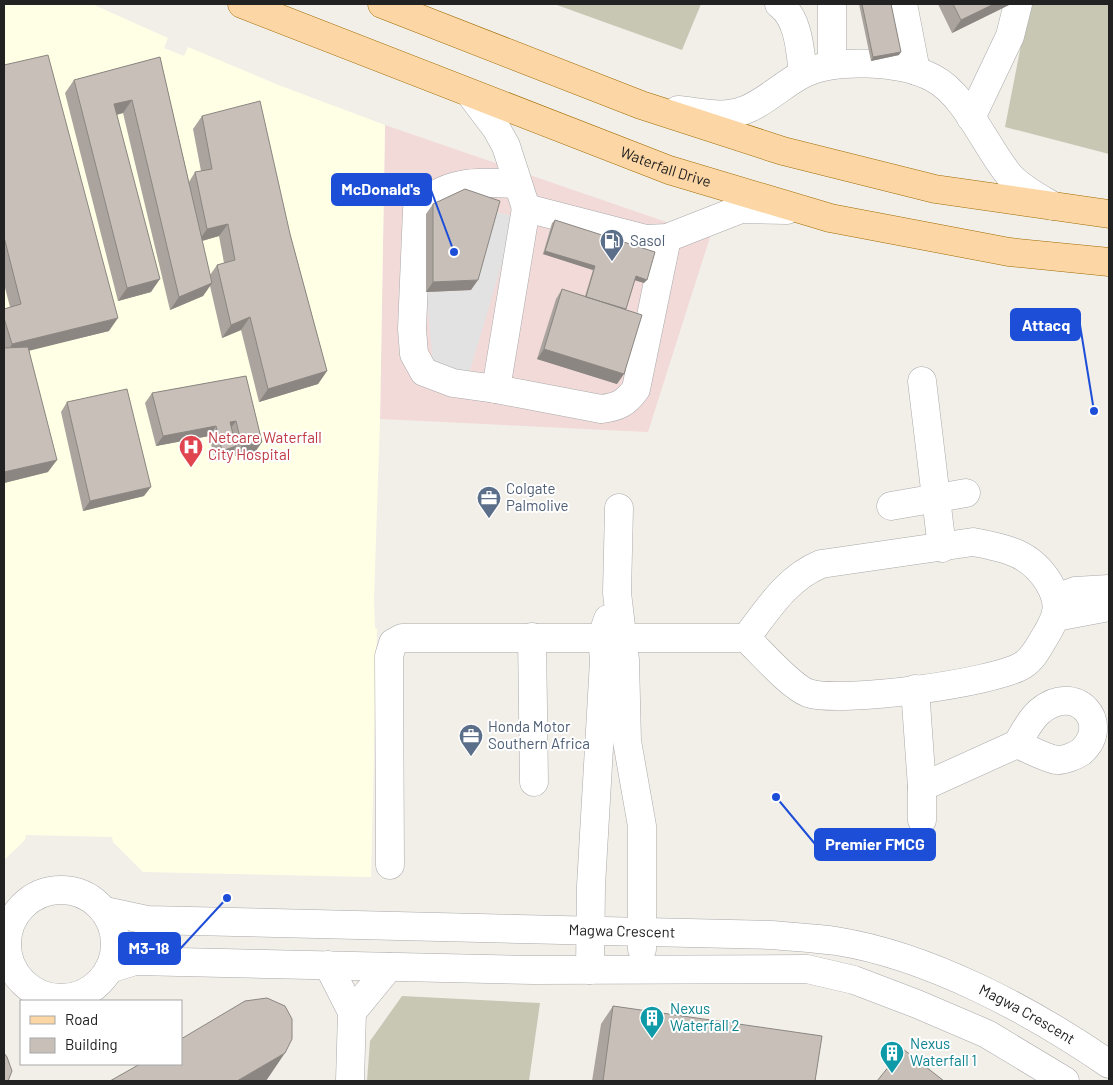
<svg xmlns="http://www.w3.org/2000/svg" width="1113" height="1085" viewBox="0 0 1113 1085" font-family="Barlow,sans-serif">
	<rect width="100%" height="100%" fill="#f2efe9"/>
	<path fill="#f2dad9" d="M385,125L710,237L648,432L380,419Z"/>
	<path fill="#ffffe5" d="M4,4H92L168,38L164,48L184,56L188,47L281,86L385,125L380,419L374,599L375,628L377,629L371,877L143,872L113,842L112,837L26,835L25,840L4,860Z"/>
	<path fill="#c7c7b4" d="M554,4H701L682,50Z
		M1029,4H1109V154L1005,127Z
		M402,996L540,1003L529,1081H367L370,1041Z"/>
	<path fill="#e2e2e2" d="M493,211L516,217L468,377L433,364L426,292L471,290Z"/>
	<g fill="none" stroke-linecap="round" stroke-linejoin="round">
		<defs>
			<g id="minor">
				<path d="M779,4C799,18 800,51 803,73"/>
				<path d="M832,4V65"/>
				<path d="M903,4L916,71"/>
				<path d="M471,95L496,128L506,146L526,208L646,239L667,238L741,209L787,210"/>
				<path d="M678,110C700,112 723,119 745,110C766,102 783,84 803,74C835,58 901,61 933,78C966,95 986,148 1010,176C1022,189 1038,197 1053,206"/>
				<path d="M971,118L1010,36L1018,4"/>
				<path d="M517,184C478,182 445,179 417,210L412,329L414,354L424,372L453,383L496,389L601,409C618,407 626,403 636,389L667,238"/>
				<path d="M922,381L942,548"/>
				<path d="M496,389L526,208"/>
				<path d="M891,506L966,493"/>
				<path d="M619,508L617,593L625,660L627,741L642,826V949"/>
				<path d="M1057,598L1075,591L1109,589"/>
				<path d="M1056,617L1109,607"/>
				<path d="M532,637L534,782"/>
				<path d="M915,689L922,787V820"/>
				<path d="M922,787L1017,744C1029,749 1043,757 1056,760C1063,761 1075,756 1081,752C1113,724 1076,680 1039,712C1029,721 1024,733 1017,744"/>
				<path d="M390,865L389,656L393,643L402,638H746C760,651 791,687 808,693C839,704 995,683 1023,665C1034,658 1039,646 1046,635C1058,615 1061,604 1049,583C1031,553 1006,548 973,542L821,564C787,578 768,609 746,638"/>
				<circle cx="61" cy="944" r="54"/>
				<path id="s1" d="M105,911L147,920L771,935C793,937 815,938 836,941C930,956 1032,1011 1109,1064"/>
				<path d="M328,965L352,1012L350,1081"/>
				<path d="M109,969L135,961L533,970L807,969L854,980L917,1004L987,1034L1065,1081"/>
				<path d="M590,970L591,886L604,661L602,636L608,619"/>
				<path d="M352,1012L389,967"/>
			</g>
			<g id="major">
				<path id="s2" d="M242,4L669,170L830,218L1009,252L1109,262"/>
				<path d="M382,4L641,105L783,151L935,189L1109,214"/>
			</g>
		</defs>
		<use href="#minor" stroke="#a9a9a9" stroke-width="29"/>
		<use href="#major" stroke="#a06b00" stroke-width="29"/>
		<use href="#minor" stroke="#fff" stroke-width="28"/>
		<use href="#major" stroke="#fcd6a4" stroke-width="28"/>
	</g>
	<path fill="#aba49e" fill-rule="evenodd" d="M859,4H891L899,55L871,61Z
		M938,4H1011L952,33Z
		M160,57L189,182L195,172L201,171L193,129L202,116L290,234L327,371L318,384L259,402L241,330L222,338L210,286L203,296L170,310L123,113L117,115L151,292L118,301L65,93L74,80ZM219,236L224,263L217,265L210,275L202,241Z
		M4,65L109,331L29,350L48,472L4,483V309L10,307L4,284Z
		M433,204L471,290L426,292V214Z
		M555,220L644,283L635,280L626,309L617,384L537,359L556,299L562,289L585,296L593,270L543,254L552,223Z
		M246,376L262,442L255,452L235,456L234,450L230,456L215,461L209,436L156,446L145,403L152,393Z
		M67,402L144,496L83,511L61,412Z
		M613,1006L815,1081H592L601,1024Z"/>
	<path fill="#8b8681" d="M994,4H1011L952,33L961,20Z
		M901,52L899,55L871,61L873,57Z
		M132,100L123,113L105,117L114,104Z
		M228,224L219,236L198,242L207,229Z
		M545,251L595,266L593,270L543,254Z
		M636,276L647,280L644,283L634,280Z
		M160,279L151,292L118,301L127,288Z
		M478,280L471,290L426,292L433,282Z
		M212,283L203,296L170,310L179,297Z
		M250,317L241,330L222,338L231,325Z
		M118,318L109,331L4,357L12,344Z
		M544,349L624,374L617,384L537,359Z
		M327,371L318,384L259,402L268,389Z
		M236,421L229,431L230,422Z
		M216,426L209,436L156,446L163,436Z
		M262,442L255,452L235,456L242,446Z
		M236,446L230,456L215,461L222,451Z
		M57,460L48,472L4,483V472Z
		M151,487L144,496L83,511L90,501Z
		M285,1053L266,1081H237Z"/>
	<path fill="#c7bfb8" stroke="#8b8681" d="M862,4H891L901,52L873,57Z
		M953,4H994L961,20Z
		M48,55L118,318L12,344L4,318V309L21,304L4,237V65Z
		M160,57L212,283L179,297L132,100L114,104L160,279L127,288L74,80Z
		M260,101L290,234L327,371L268,389L250,317L231,325L217,265L235,260L228,224L207,229L195,172L212,169L202,116Z
		M465,189L500,201L478,280L433,282V204Z
		M555,220L655,252L647,280L636,276L626,309L586,297L595,266L545,251Z
		M562,289L642,315L624,374L544,349Z
		M28,347L57,460L4,472V348Z
		M246,376L262,442L242,446L236,421L230,422L236,446L222,451L216,426L163,436L152,393Z
		M127,389L151,487L90,501L67,402Z
		M267,998L285,1006L292,1019V1039L285,1053L237,1081H110L140,1064H181V1039L245,1001Z
		M613,1006L822,1036L815,1081H603Z
		M903,1049L944,1081H877Z
		M4,1053L7,1057L12,1071L8,1081H4Z"/>
	<defs>
		<symbol id="fuel-pin" viewBox="-11 -11 22 30"><path d="M0 17L-7.5 6A9.5 9.5 0 1 1 7.5 6Z" fill="#5c6f8a" stroke="#fff"/><path d="M-5.5-6h7V0h2V4h1.3V-2.5L3-4.5l.8-.8L6-3V5H2.5V1h-1V6h-7ZM-4.2-4.7v3.2H.2V-4.7Z" fill="#fff"/></symbol>
		<symbol id="hospital-pin" viewBox="-11 -11 22 30"><path d="M0 17L-7.5 6A9.5 9.5 0 1 1 7.5 6Z" fill="#e0444e" stroke="#fff"/><path d="M-5-5h3v3.5h4V-5h3V5h-3V1.5h-4V5h-3Z" fill="#fff"/></symbol>
		<symbol id="office-pin" viewBox="-11 -11 22 30"><path d="M0 17L-7.5 6A9.5 9.5 0 1 1 7.5 6Z" fill="#5c6f8a" stroke="#fff"/><path d="M-6-3h4V-5.5h4V-3h4V5H-6ZM-1-4.5V-3h2v-1.5ZM-6 0V1H6V0Z" fill="#fff"/></symbol>
		<symbol id="building-pin" viewBox="-11 -11 22 30"><path d="M0 17L-7.5 6A9.5 9.5 0 1 1 7.5 6Z" fill="#0f9aa8" stroke="#fff"/><path d="M-4-6H4V6H1V3H-1V6H-4ZM-2.5-4.3h1.7v1.8h-1.7ZM.8-4.3h1.7v1.8H.8ZM-2.5-1h1.7V.8h-1.7ZM.8-1h1.7V.8H.8Z" fill="#fff"/></symbol>
	</defs>
	<g fill-rule="evenodd">
		<use href="#fuel-pin" x="598" y="227" width="28" height="38"/>
		<use href="#hospital-pin" x="177" y="433" width="28" height="38"/>
		<use href="#office-pin" x="475" y="484" width="28" height="38"/>
		<use href="#office-pin" x="457" y="722" width="28" height="38"/>
		<use href="#building-pin" x="638" y="1004" width="28" height="38"/>
		<use href="#building-pin" x="878" y="1039" width="28" height="38"/>
	</g>
	<g text-anchor="middle" stroke-width="4" stroke-linejoin="round" paint-order="stroke">
		<g font-size="15" fill="#222" stroke="#fff">
			<text dy="5" stroke="none"><textPath href="#s2" startOffset="454">Waterfall Drive</textPath></text>
			<text dy="5" stroke="none"><textPath href="#s1" startOffset="518">Magwa Crescent</textPath></text>
			<text dy="5" stroke="none"><textPath href="#s1" startOffset="938">Magwa Crescent</textPath></text>
		</g>
		<g font-size="15" fill="#4e5e75" stroke="#fff" text-anchor="start">
			<text x="630" y="246">Sasol</text>
			<text x="506" y="494">Colgate<tspan x="506" dy="17">Palmolive</tspan></text>
			<text x="488" y="732">Honda Motor<tspan x="488" dy="17">Southern Africa</tspan></text>
		</g>
		<g font-size="15" fill="#be3a42" stroke="#fff" text-anchor="start">
			<text x="208" y="443">Netcare Waterfall<tspan x="208" dy="17">City Hospital</tspan></text>
		</g>
		<g font-size="15" fill="#0d838f" stroke="#fff" text-anchor="start">
			<text x="670" y="1014">Nexus<tspan x="670" dy="17">Waterfall 2</tspan></text>
			<text x="910" y="1049">Nexus<tspan x="910" dy="17">Waterfall 1</tspan></text>
		</g>
	</g>
	<path fill="none" stroke="#1d4ed8" stroke-width="2" d="M454 252L431 190M1094 411L1080 325M776 797L815 844M227 898L180 949"/>
	<g fill="#1d4ed8" stroke="#fff" stroke-width="2">
		<circle cx="454" cy="252" r="5"/>
		<circle cx="1094" cy="411" r="5"/>
		<circle cx="776" cy="797" r="5"/>
		<circle cx="227" cy="898" r="5"/>
	</g>
	<g fill="#1d4ed8" stroke="#1d4ed8" stroke-width="2">
		<rect x="332" y="174" width="99" height="31" rx="5"/>
		<rect x="1011" y="309" width="69" height="31" rx="5"/>
		<rect x="815" y="829" width="120" height="31" rx="5"/>
		<rect x="119" y="933" width="61" height="31" rx="5"/>
	</g>
	<g font-size="16" text-anchor="middle" font-weight="bold" fill="#fff">
		<text x="381" y="195">McDonald's</text>
		<text x="1046" y="331">Attacq</text>
		<text x="875" y="850">Premier FMCG</text>
		<text x="149" y="954">M3-18</text>
	</g>
	<rect width="1113" height="1085" fill="none" stroke="#222222" stroke-width="10"/>
	<rect x="20" y="1000" width="162" height="65" fill="#ffffff" stroke="#a7a7a7"/>
	<rect x="30" y="1016" width="25" height="8" fill="#fcd6a4" stroke="#a7a7a7"/>
	<text x="65" y="1025" font-size="15" fill="#222222">Road</text>
	<rect x="30" y="1038" width="25" height="15" fill="#c7bfb8" stroke="#a7a7a7"/>
	<text x="65" y="1050" font-size="15" fill="#222222">Building</text>
</svg>
